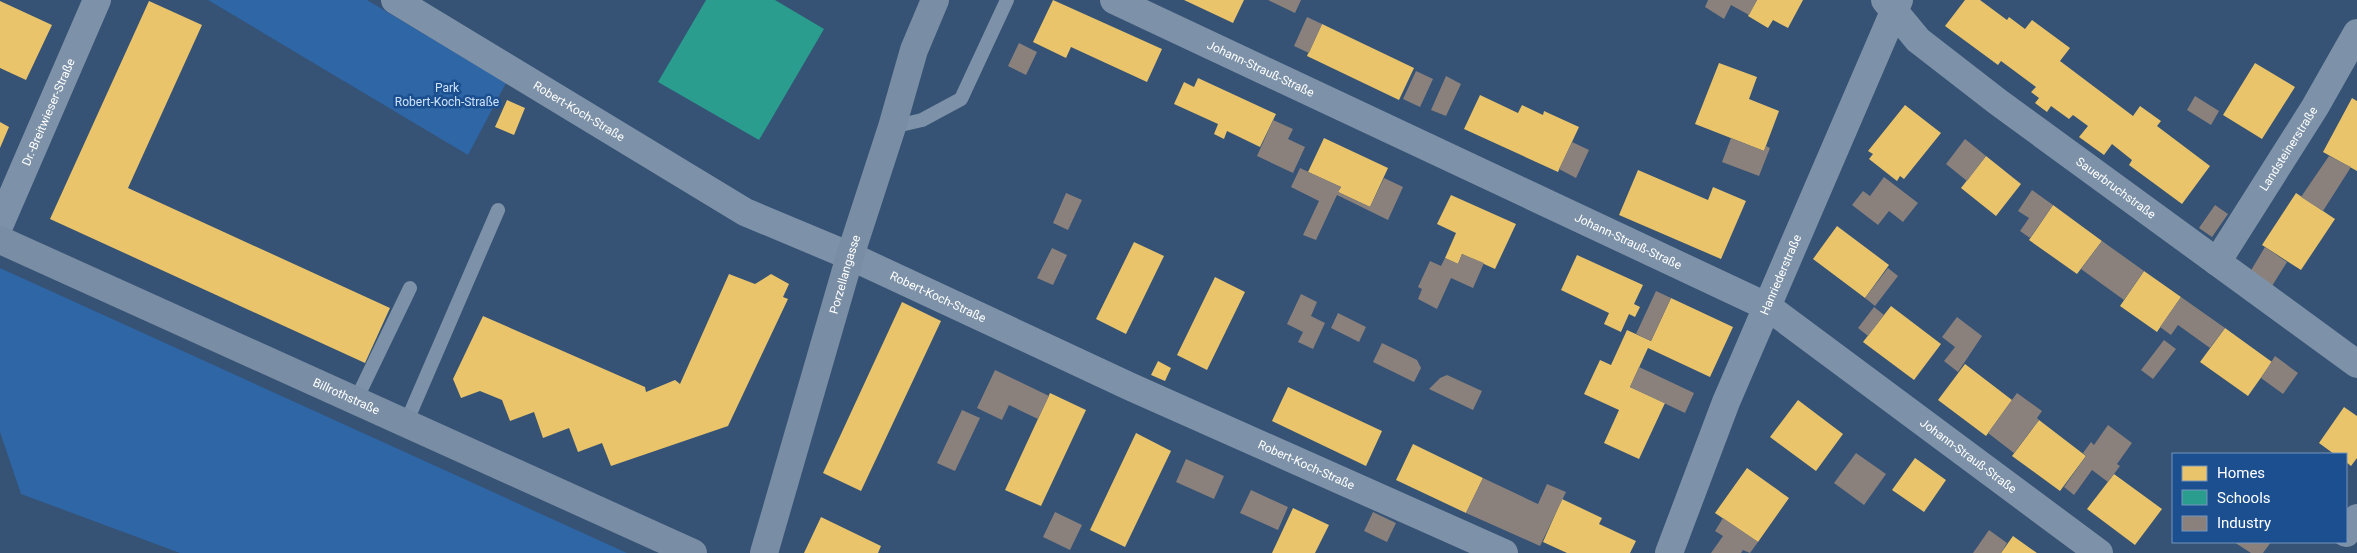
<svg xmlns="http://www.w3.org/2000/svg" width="2357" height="553" viewBox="0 0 2357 553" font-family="Roboto,sans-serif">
	<rect width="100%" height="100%" fill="#365274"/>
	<path fill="#2f66a5" d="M208,0H367L506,83L468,155Z
		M0,268L627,553H180L21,494L0,432Z"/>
	<path fill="#e9c46a" d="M1053,0L1162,49L1147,82L1071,47L1066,58L1033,42Z
		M1184,0H1244L1233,23Z
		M1757,0H1803L1788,28L1773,20L1768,28L1748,16Z
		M1965,0H1980L2007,20L2009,17L2025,29L2032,20L2070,48L2060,61L2133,116L2140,106L2161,121L2157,126L2210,166L2182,204L2129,165L2132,160L2112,144L2104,155L2079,137L2088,126L2073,115L2069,119L2051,106L2047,112L2035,103L2039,98L2031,92L2036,87L2001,61L1998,65L1945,26Z
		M0,1L52,25L26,80L0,68Z
		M149,1L202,25L128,188L390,308L365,363L50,219Z
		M1322,24L1414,68L1399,100L1307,56Z
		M1719,63L1757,77L1749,99L1779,111L1764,151L1695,124Z
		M2255,63L2295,87L2262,139L2223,115Z
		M1198,78L1276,114L1260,147L1227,131L1224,139L1214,134L1218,124L1174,104L1184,82L1194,87Z
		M1480,95L1518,113L1522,105L1543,115L1544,111L1579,127L1558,172L1464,129Z
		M2352,98L2357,101V171L2323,152Z
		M507,100L525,108L514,135L495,127Z
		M1905,105L1941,133L1904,179L1900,176L1897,181L1869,159L1873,154L1868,151Z
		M0,122L9,127L0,148Z
		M1324,138L1388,168L1370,207L1338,192L1341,187L1308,172Z
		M1986,156L2021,184L1996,216L1961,188Z
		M1638,170L1708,200L1713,187L1746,201L1721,259L1619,215Z
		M2296,193L2335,219L2301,270L2262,245Z
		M1451,195L1516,224L1495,269L1462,254L1458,264L1445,258L1456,233L1437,224Z
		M2053,205L2102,241L2077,274L2029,240Z
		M1837,226L1889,265L1865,298L1813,259Z
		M1134,242L1164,256L1126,334L1096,319Z
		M1577,255L1643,285L1634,304L1640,307L1635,317L1629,314L1621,332L1604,324L1609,313L1561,290Z
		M2144,271L2181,297L2157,332L2120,306Z
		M729,274L755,284L771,274L789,284L783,297L788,299L728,426L611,466L602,443L578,452L569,428L543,438L534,412L510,421L502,400L480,391L461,398L453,379L483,316L645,387L646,392L675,380L680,384Z
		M1215,277L1245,292L1207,370L1177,355Z
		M1671,298L1733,327L1710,377L1648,348L1630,387L1665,403L1639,459L1604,443L1619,410L1584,394L1600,360L1611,365L1627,330L1651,341Z
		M902,302L941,321L861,491L823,473Z
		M1891,306L1941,344L1914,380L1863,342Z
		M2225,328L2272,362L2248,396L2200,362Z
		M1158,361L1171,368L1165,381L1151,375Z
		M1965,364L2012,400L1986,436L1938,400Z
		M1288,387L1382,431L1366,466L1272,421Z
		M1050,393L1086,410L1041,506L1005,490Z
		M1798,400L1843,434L1816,471L1770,437Z
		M2344,407L2357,416V458L2351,466L2346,462V454H2334L2319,443Z
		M2039,420L2086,456L2060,491L2012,456Z
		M1136,433L1171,451L1125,547L1090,530Z
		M1413,444L1483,478L1466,513L1396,480Z
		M1915,458L1946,480L1924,512L1892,490Z
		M1747,468L1789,498L1758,542L1715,513Z
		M2114,474L2162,509L2135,545L2087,509Z
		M1562,499L1602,518L1599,524L1636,541L1630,553H1567L1543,542Z
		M1293,508L1329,525L1315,553H1272Z
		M821,517L881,546L878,553H804Z
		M2013,536L2037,553H2001Z"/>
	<path fill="#2a9d8f" d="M706,0H775L824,29L759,140L658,82Z"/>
	<path fill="#8a817c" d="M1268,0H1301L1295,13Z
		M1708,0H1757L1749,15L1731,5L1724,19L1705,7Z
		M1307,17L1322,24L1309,53L1294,46Z
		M1019,43L1037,52L1026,75L1008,66Z
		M1416,71L1433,79L1420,107L1403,99Z
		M1446,76L1461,84L1446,116L1431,110Z
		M2195,96L2219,111L2211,125L2187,110Z
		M1273,120L1293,129L1288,139L1305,147L1293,173L1257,156Z
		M1731,138L1764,151L1766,146L1770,148L1759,176L1722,162Z
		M1965,139L1986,156L1967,181L1946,164Z
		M1572,142L1589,150L1576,178L1559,169Z
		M2329,156L2351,167L2323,211L2301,197Z
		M1300,168L1341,187L1338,192L1370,207L1384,178L1403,187L1388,220L1337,195L1316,240L1303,235L1319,201L1291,187Z
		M1884,177L1918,203L1903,222L1889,211L1878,225L1852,205L1863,191L1870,196Z
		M2032,190L2053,205L2030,238L2020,231L2029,218L2018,211Z
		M1066,193L1082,200L1068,230L1053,223Z
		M2215,205L2228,214L2212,237L2199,228Z
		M2102,241L2144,271L2124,300L2081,269Z
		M2265,247L2287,262L2272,286L2250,272Z
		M1052,248L1067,255L1053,285L1037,278Z
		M1462,254L1484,263L1473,288L1451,278L1437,309L1418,299L1422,289L1418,287L1430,261L1441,266L1445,258L1458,264Z
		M1888,268L1898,276L1875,306L1865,298Z
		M1656,291L1671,298L1651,341L1636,334Z
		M1301,294L1317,302L1311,316L1325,323L1313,349L1298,342L1303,332L1287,324Z
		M2181,297L2225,328L2210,348L2178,325L2171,335L2160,327Z
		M1874,307L1884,315L1868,336L1858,328Z
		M1338,313L1366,327L1359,342L1331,328Z
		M1957,317L1982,336L1958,372L1944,361L1955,347L1942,337Z
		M2164,340L2176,349L2153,379L2141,370Z
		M1382,343L1417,360L1421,368L1414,382L1373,362Z
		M2275,356L2298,373L2283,394L2261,378Z
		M1639,367L1694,393L1685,413L1630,387Z
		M995,370L1049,396L1038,419L1009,405L1002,420L977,408Z
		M1447,375L1482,391L1473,410L1429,389L1440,378Z
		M2017,393L2042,411L2037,418L2039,420L2014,453L1988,433Z
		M962,410L980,418L955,471L937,463Z
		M2108,425L2132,443L2117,464L2120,466L2108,482L2092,470L2074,495L2064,487L2086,456L2083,453L2091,442L2094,445Z
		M1856,453L1886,474L1864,505L1834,483Z
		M1186,459L1224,476L1214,499L1176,482Z
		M1483,478L1538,504L1547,484L1566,492L1540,546L1466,513Z
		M1251,490L1288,507L1278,530L1240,513Z
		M1055,512L1082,525L1070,550L1043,537Z
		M1373,512L1396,523L1387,542L1364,531Z
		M1723,518L1758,542L1750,553L1743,550L1741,553H1711L1723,536L1715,531Z
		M1989,530L2007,543L2001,553H1973Z
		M2234,542H2271L2263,553H2251Z"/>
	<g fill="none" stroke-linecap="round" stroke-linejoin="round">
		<path stroke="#7d92a8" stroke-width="14" d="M892,127L922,120L961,99L1007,0
			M356,400L410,288
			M406,423L498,210"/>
		<g stroke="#7d92a8" stroke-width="28">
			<path id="s1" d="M395,0L745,212L850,256L1131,387L1504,553"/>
			<path id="s2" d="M1114,0L1768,307L2099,553"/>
			<path id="s3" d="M1885,0L1918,40L1998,102L2357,364"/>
			<path id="s4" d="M0,224L97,0"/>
			<path id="s5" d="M2217,262L2315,107L2357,33"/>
			<path d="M2346,533L2357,518"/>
			<path id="s6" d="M1669,553L1726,402L1899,0"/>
		</g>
		<g stroke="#798da4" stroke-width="28">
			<path id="s7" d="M0,240L693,553"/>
			<path id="s8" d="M764,553L850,256L892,127L914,50L935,0"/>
		</g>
	</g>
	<g text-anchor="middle" stroke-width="5" stroke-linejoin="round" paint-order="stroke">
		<g font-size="12" fill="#fff" stroke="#1b4f8f">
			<text dy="4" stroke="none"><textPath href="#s2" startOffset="162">Johann-Strauß-Straße</textPath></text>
			<text dy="4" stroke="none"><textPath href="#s1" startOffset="215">Robert-Koch-Straße</textPath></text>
			<text dy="4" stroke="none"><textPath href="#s4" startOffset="122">Dr.-Breitwieser-Straße</textPath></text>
			<text dy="4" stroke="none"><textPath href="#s5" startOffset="134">Landsteinerstraße</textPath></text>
			<text dy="4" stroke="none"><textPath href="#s3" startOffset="299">Sauerbruchstraße</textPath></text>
			<text dy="4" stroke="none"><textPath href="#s2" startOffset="568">Johann-Strauß-Straße</textPath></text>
			<text dy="4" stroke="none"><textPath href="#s8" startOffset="290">Porzellangasse</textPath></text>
			<text dy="4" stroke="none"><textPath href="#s6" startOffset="300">Hanriederstraße</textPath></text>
			<text dy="4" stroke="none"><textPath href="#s1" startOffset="620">Robert-Koch-Straße</textPath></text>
			<text dy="4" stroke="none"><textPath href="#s7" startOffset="380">Billrothstraße</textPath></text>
			<text dy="4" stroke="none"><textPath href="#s2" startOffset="972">Johann-Strauß-Straße</textPath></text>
			<text dy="4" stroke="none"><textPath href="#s1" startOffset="1025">Robert-Koch-Straße</textPath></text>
		</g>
		<g font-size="12" fill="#cfe3fa" stroke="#1b4f8f">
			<text x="447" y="92">Park<tspan x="447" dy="14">Robert-Koch-Straße</tspan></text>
		</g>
	</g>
	<rect x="2172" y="453" width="175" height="90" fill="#1b4f8f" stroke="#7695bc"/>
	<rect x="2182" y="466" width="25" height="15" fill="#e9c46a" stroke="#7695bc"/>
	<text x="2217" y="478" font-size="15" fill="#ffffff">Homes</text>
	<rect x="2182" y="490" width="25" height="15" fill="#2a9d8f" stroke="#7695bc"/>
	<text x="2217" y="503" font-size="15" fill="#ffffff">Schools</text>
	<rect x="2182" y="516" width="25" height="15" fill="#8a817c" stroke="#7695bc"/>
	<text x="2217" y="528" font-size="15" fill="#ffffff">Industry</text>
</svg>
